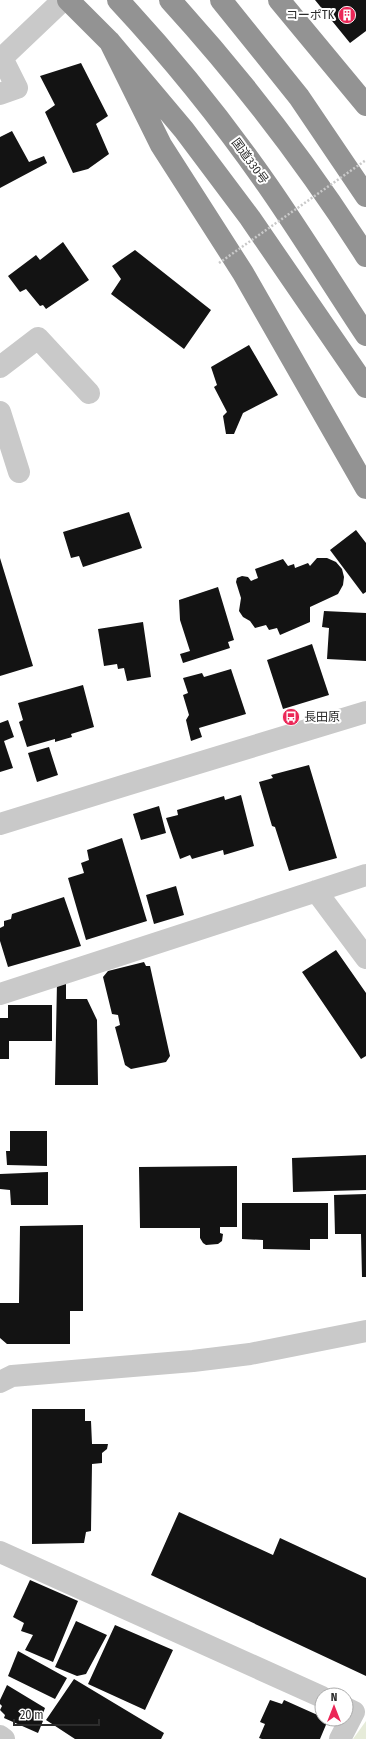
<svg xmlns="http://www.w3.org/2000/svg" width="366" height="1739" viewBox="0 0 366 1739" font-family="'Fira Sans Condensed','Noto Sans JP',sans-serif">
	<rect width="100%" height="100%" fill="#fff"/>
	<path fill="#e6ebd9" d="M366,1721V1739H353Z"/>
	<path fill="#131313" d="M315,0H366V31L350,43Z
		M81,63L108,116L96,124L109,154L88,169L73,173L45,112L55,105L40,76Z
		M12,131L29,162L44,156L47,163L0,188V137Z
		M63,242L89,280L46,309L43,305L40,306L26,289L20,292L8,276L36,255L40,260Z
		M135,250L211,310L184,349L111,294L121,279L112,266Z
		M249,345L278,395L243,413L234,434H226L223,416L227,412L214,387L217,385L211,367Z
		M129,512L142,548L83,567L79,556L71,558L63,532Z
		M356,530L366,543V592L363,594L330,550Z
		M0,558L33,666L0,676Z
		M317,558H327L336,562L342,569L344,577L343,585L338,594L310,607V622L280,635L277,628L269,630L266,625L255,628L250,621L243,617L239,611L241,598L236,582L237,578L242,576L248,577L251,581L258,578L255,569L283,559L288,566L294,564L295,568L308,563L310,566Z
		M218,587L234,640L228,642L230,648L183,663L180,654L190,651L180,620L179,600Z
		M324,611L366,613V661L327,659L329,628L322,627Z
		M143,622L151,677L127,681L124,668L118,669L117,664L104,666L98,629Z
		M312,644L329,695L283,709L267,660Z
		M231,669L246,714L199,728L202,737L191,741L186,720L189,715L183,695L188,693L183,678L202,673L204,677Z
		M83,685L94,727L71,734L72,737L55,742V739L27,747L19,722L23,720L18,703Z
		M8,720L14,737L4,741L13,768L0,772V723Z
		M49,747L58,775L37,782L28,753Z
		M309,765L337,858L289,871L275,827L272,826L259,782L273,778L271,775Z
		M241,795L254,846L224,855L223,850L192,859L190,855L180,859L166,818L178,815L177,810L224,796L225,800Z
		M159,806L166,833L141,840L133,814Z
		M122,838L147,921L86,940L68,878L84,873L81,863L89,860L87,850Z
		M176,886L184,915L154,924L146,895Z
		M64,897L81,946L8,967L0,941V928L4,926V921L11,919L12,914Z
		M336,950L366,993V1056L361,1059L302,972Z
		M144,962L146,966H150L170,1056L166,1062L131,1069L125,1065L115,1027L120,1025L118,1015L112,1014L103,977L108,971Z
		M57,982H66V999H87L97,1020L98,1085H55Z
		M8,1005H52V1041H9V1059H0V1018H8Z
		M10,1131H47V1166L7,1165L6,1151H10Z
		M366,1155V1190L293,1192L292,1158Z
		M237,1166V1227H220V1233L223,1234L222,1241L218,1244L206,1245L203,1243L200,1238V1228H140L139,1167Z
		M48,1172V1205H11L10,1190L0,1189V1174Z
		M366,1194V1277H362L361,1234H335L334,1195Z
		M242,1203H328V1239H310V1250L263,1249V1240L242,1239Z
		M83,1225V1311H70V1344H7L0,1338V1303H19L20,1226Z
		M32,1409H85V1421H91L92,1444H108L107,1449L102,1453V1463L92,1464L91,1531L86,1532L84,1543L32,1544Z
		M179,1512L273,1555L280,1538L366,1578V1676L151,1575Z
		M30,1580L78,1601L53,1662L25,1650L33,1635L21,1631L24,1623L13,1617Z
		M76,1621L107,1635L86,1674L77,1676L55,1667Z
		M115,1625L173,1650L145,1710L88,1684Z
		M18,1651L67,1678L55,1699L8,1676Z
		M74,1679L164,1733L161,1739H75L46,1720Z
		M7,1685L45,1708L41,1719L43,1721L38,1733L4,1718L5,1715L0,1710L2,1706L0,1704V1700Z
		M270,1700L282,1704L284,1700L322,1717V1719L328,1720L320,1739H262L259,1738L265,1724L260,1722Z"/>
	<g fill="none" stroke-linecap="round" stroke-linejoin="round">
		<path stroke="#c9c9c9" stroke-width="22" d="M0,94L17,88L2,58L63,0
			M0,367L38,338L89,393
			M0,412L19,472
			M0,824L126,785L366,712
			M316,891L366,958
			M0,994L366,875
			M0,1382L12,1376L193,1361L250,1354L366,1331
			M0,1552L322,1697
			M0,1736L4,1739
			M340,1739L354,1712L346,1708"/>
		<path stroke="#939393" stroke-width="22" d="M68,0L110,42L184,130L250,218L366,387
			M118,0C172,58 222,120 268,186C302,235 333,285 366,335
			M170,0C242,79 308,165 366,256
			M221,0L299,97L366,196
			M279,0L366,105
			M110,42L161,145L243,273L366,488"/>
		<path stroke="#c9c9c9" stroke-width="2.5" stroke-dasharray="2 2" stroke-linecap="butt" d="M219,263L366,160"/>
	</g>
	<defs>
		<symbol id="building-disc" viewBox="-11 -11 22 22"><circle r="9.5" fill="#eb2757" stroke="#fff"/><path d="M-4-6H4V6H1V3H-1V6H-4ZM-2.5-4.3h1.7v1.8h-1.7ZM.8-4.3h1.7v1.8H.8ZM-2.5-1h1.7V.8h-1.7ZM.8-1h1.7V.8H.8Z" fill="#fff"/></symbol>
		<symbol id="bus-disc" viewBox="-11 -11 22 22"><circle r="9.5" fill="#eb2757" stroke="#fff"/><path d="M-5-6H5V4H4V6H2V4H-2V6H-4V4H-5ZM-3.5-4V0h7V-4ZM-3.5 1.2v1.5H-2V1.2ZM2 1.2v1.5H3.5V1.2Z" fill="#fff"/></symbol>
	</defs>
	<g fill-rule="evenodd">
		<use href="#building-disc" x="337" y="5" width="20" height="20"/>
		<use href="#bus-disc" x="281" y="707" width="20" height="20"/>
	</g>
	<g text-anchor="middle" stroke-width="4" stroke-linejoin="round" paint-order="stroke">
		<g font-size="12" fill="#2c2c2c" stroke="#fff" text-anchor="end">
			<text x="334" y="19">コーポTK</text>
			<text x="304" y="721" text-anchor="start">長田原</text>
		</g>
		<g font-size="12" fill="#2c2c2c" stroke="#fff">
			<text transform="translate(250 161) rotate(54)" y="4">国道330号</text>
		</g>
	</g>
	<g transform="translate(334 1707)"><circle r="19" fill="#ffffff" stroke="#ababab"/>
	<path d="M0-3L7 15L0 10L-7 15Z" fill="#eb2757"/>
	<text y="-6" font-size="11" font-weight="bold" text-anchor="middle" fill="#2c2c2c">N</text>
	</g>
	<path d="M14 1719v6h85v-6" fill="none" stroke="#2c2c2c" stroke-width="2"/>
	<text x="20" y="1719" font-size="12" fill="#2c2c2c" stroke="#ffffff" stroke-width="3" paint-order="stroke">20 m</text>
</svg>
